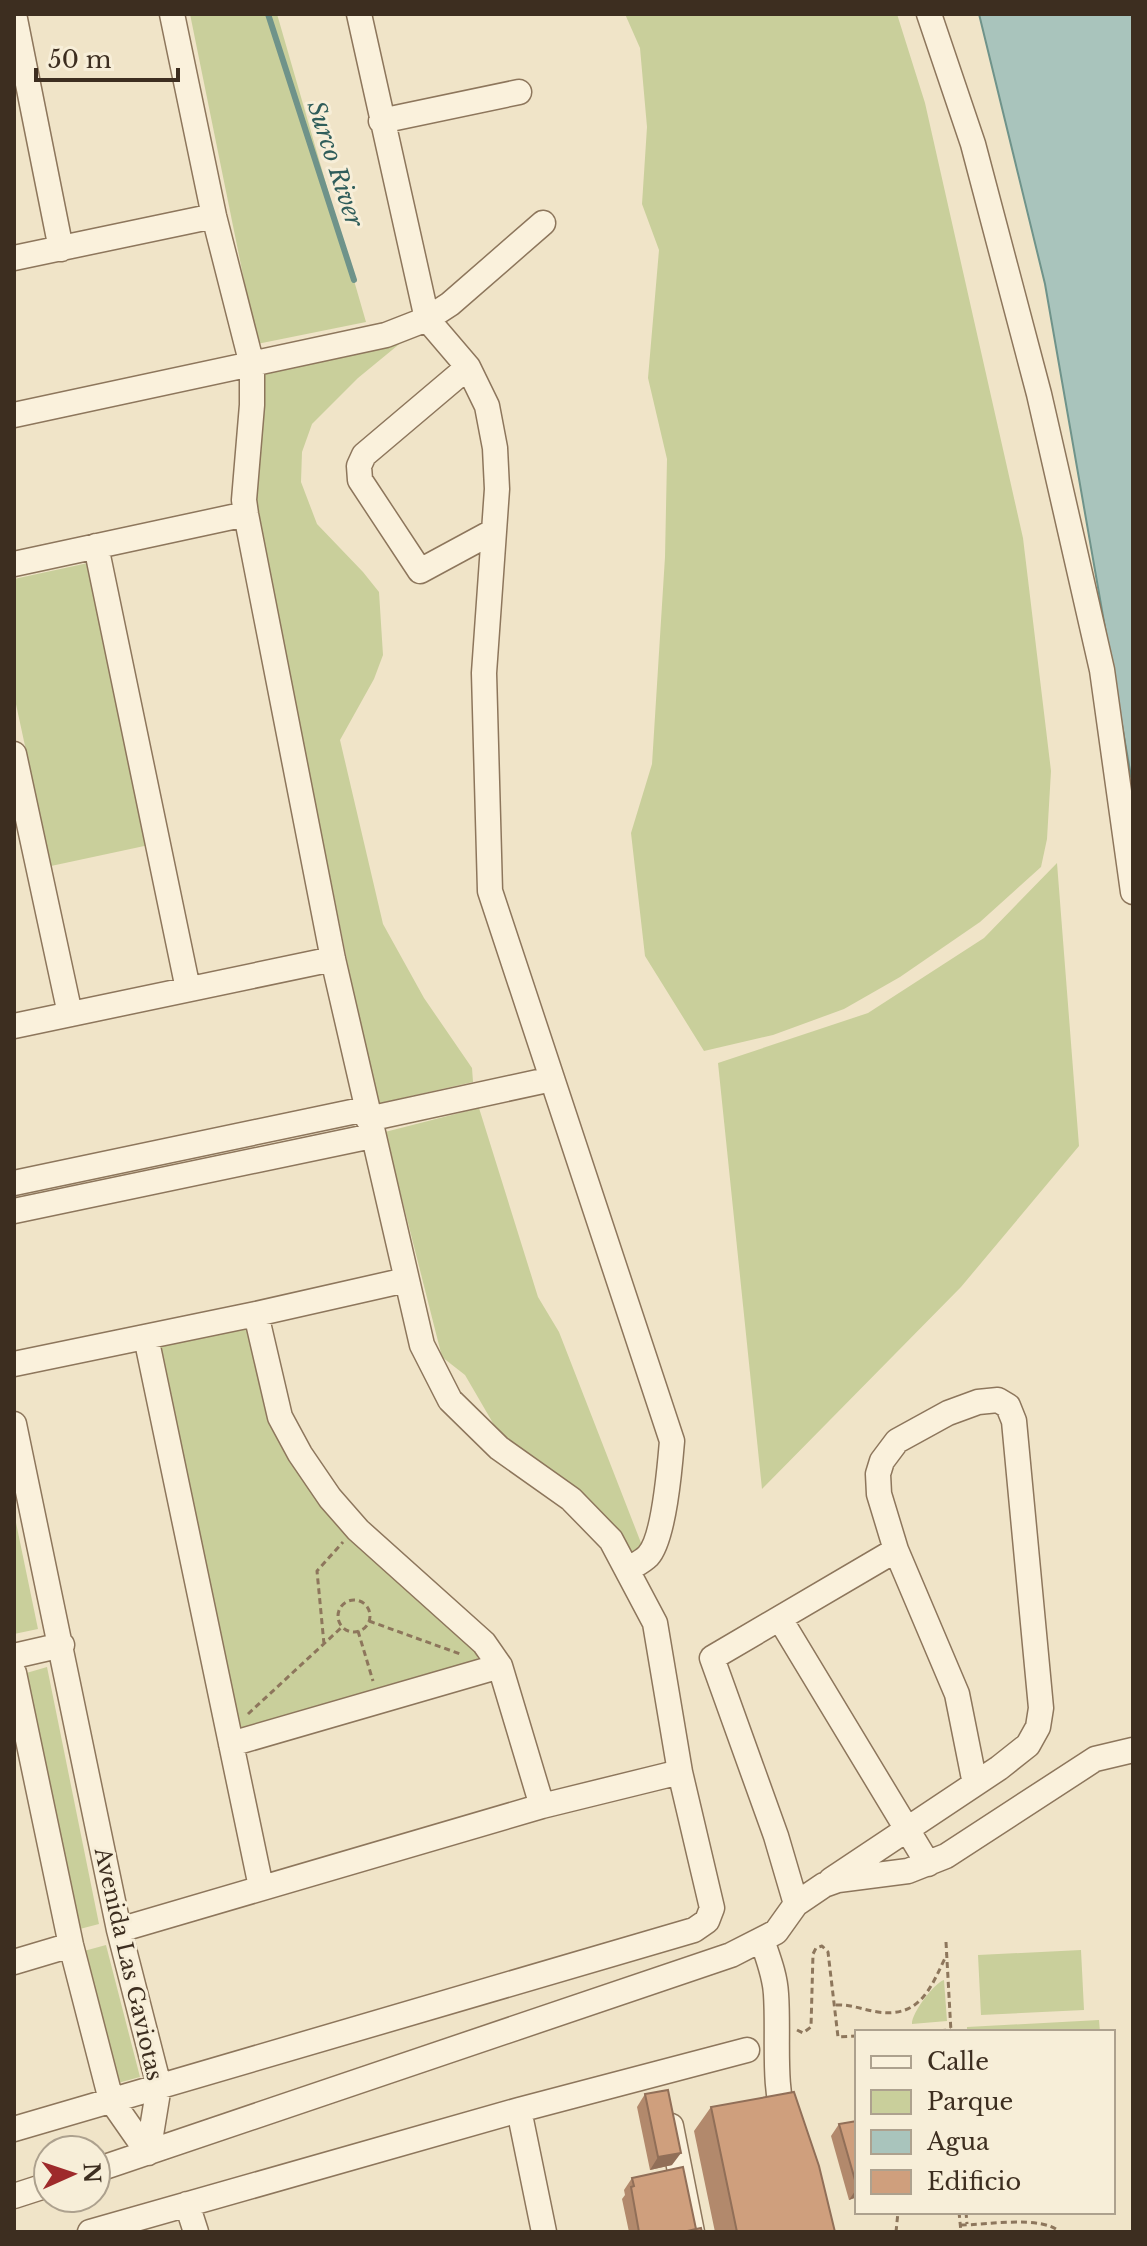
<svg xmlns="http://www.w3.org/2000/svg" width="1147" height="2246" viewBox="0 0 1147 2246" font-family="'Libre Baskerville',serif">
	<rect width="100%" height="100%" fill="#f0e4c8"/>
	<path fill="#c9cf9b" d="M190,14H277L366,322L257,344Z
		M625,14H897L925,103L1023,538L1051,771L1047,839L1041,867L980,922L900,977L844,1009L773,1035L704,1051L645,956L631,833L652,764L665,557L667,459L648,378L659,250L642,204L647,127L640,48Z
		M403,341L358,378L312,424L302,452L301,482L317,524L363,572L379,592L383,655L374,679L340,740L383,924L424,998L472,1068L473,1082L376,1104L255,505L259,371Z
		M88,563L149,845L51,866L14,695V579Z
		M1057,863L1079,1146L961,1287L762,1489L718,1063L868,1013L984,938Z
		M479,1108L538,1297L559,1332L643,1548L627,1558L574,1495L497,1430L465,1375L442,1357L385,1132Z
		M248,1327L285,1447L471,1641L478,1659L471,1667L241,1732L158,1345Z
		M14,1513L38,1629L14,1634Z
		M47,1667L99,1924L76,1930L23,1674Z
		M106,1945L140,2077L118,2083L84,1951Z
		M1081,1950L1084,2010L981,2015L978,1955Z
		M944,1980L947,2021L912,2024C911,2014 934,1983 944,1980Z
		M1099,2020L1100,2032H967V2027Z"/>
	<path fill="#a9c4bc" stroke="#6f938a" stroke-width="2" d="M979,14H1133V788L1045,284Z"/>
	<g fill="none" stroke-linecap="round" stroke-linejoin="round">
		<path stroke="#6f938a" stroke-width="6" d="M268,14L354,280"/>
		<defs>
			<path id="minor" d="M14,14L61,249
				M359,14L427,319L468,367L487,406L495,448L497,489L484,673L490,891L672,1441C670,1465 664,1539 648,1556C642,1562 633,1566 627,1570
				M929,14L973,144L1039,394L1102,670L1133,892
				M381,121L519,92
				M14,258L214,216
				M468,367L364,455L359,466L360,480L420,571L494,531
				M14,415L386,335L427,319L450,304L543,223
				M96,546L188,989
				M14,564L246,514
				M14,754L70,1014
				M14,1026L333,959
				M368,1119L552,1079
				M14,1183L366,1109
				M14,1211L372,1136
				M256,1314L280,1417L300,1454L330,1498L358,1530L484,1643L500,1666L542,1806
				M146,1337L261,1887
				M14,1364L256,1314L406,1280
				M14,1424L119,1930L159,2086L148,2153
				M780,1619L928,1864
				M14,1656L62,1645
				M14,1673L71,1945L111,2100L148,2153
				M231,1744L500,1666
				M831,1880L999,1768L1028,1745L1038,1727L1041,1708L1014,1421L1008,1406L998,1400L978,1402L948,1413L897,1441L882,1461L878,1474L879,1494L896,1550L957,1694L975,1784
				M796,1904L776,1836L712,1658L896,1550
				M119,1930L542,1806L680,1772
				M762,1940C768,1958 775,1975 776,1994C779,2038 772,2085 786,2126
				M14,1962L71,1945
				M519,2110L544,2232
				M671,2126L692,2232
				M14,2129L694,1930L707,1921L712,1908L680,1772L655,1623L611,1540L571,1499L499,1448L450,1400L422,1345L333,959L246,514L244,500L252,405V365L214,216L172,14
				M96,2170L731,1955L776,1932L796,1904L824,1885L838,1880L908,1871L946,1856L1095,1759L1133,1750
				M14,2196L48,2185
				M187,2204L196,2232
				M90,2232L519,2110L747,2050"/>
		</defs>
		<use href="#minor" stroke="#8d765c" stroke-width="27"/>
		<path stroke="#8d765c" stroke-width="3" stroke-dasharray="6 4" stroke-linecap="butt" d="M338 1616a16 16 0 1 1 32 0a16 16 0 1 1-32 0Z
			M369,1621L463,1655
			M358,1631L373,1681
			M324,1644L317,1571L343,1542
			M248,1714L342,1627
			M946,1942L951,2032
			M836,2005C851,2004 863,2010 878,2012C921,2018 931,1987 947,1954
			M797,2030L803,2033L811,2027L813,1954L816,1948L822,1946L828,1952L838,2037L857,2036
			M920,2032L951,2030
			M959,2212L961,2232
			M966,2212L967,2224
			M961,2225C986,2225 1042,2215 1060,2232
			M896,2232L898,2212"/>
		<use href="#minor" stroke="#faf1dc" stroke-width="24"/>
	</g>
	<path fill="#b2896c" d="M645,2094L672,2165L650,2170L637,2107Z
		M711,2107L835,2232H715L694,2131Z
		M857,2121V2197L849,2200L831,2136L839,2124Z
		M632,2178L696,2229L702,2232H629L622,2199L625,2195L624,2190Z"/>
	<path fill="#916f58" d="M681,2153L672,2165L650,2170L658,2157Z
		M857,2188V2197L849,2200Z"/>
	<path fill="#cf9f7d" stroke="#916f58" stroke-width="2" d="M668,2090L681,2153L658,2157L645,2094Z
		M794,2092L819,2166L835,2232H737L711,2107Z
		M857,2121V2187L839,2124Z
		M683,2167L696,2229L683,2232H639L631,2187L634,2186L632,2178Z
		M701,2228L702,2232H683Z"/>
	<g text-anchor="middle" stroke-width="6" stroke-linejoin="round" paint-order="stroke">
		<g font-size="22" fill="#3d2e20" stroke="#f7eed8">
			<text transform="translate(129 1964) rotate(77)" y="8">Avenida Las Gaviotas</text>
		</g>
		<g font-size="24" font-style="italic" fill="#2f5d5a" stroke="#f7eed8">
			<text transform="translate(335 164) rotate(72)" y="8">Surco River</text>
		</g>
	</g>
	<rect width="1147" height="2246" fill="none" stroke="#3d2e20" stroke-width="32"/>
	<rect x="855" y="2030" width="260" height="184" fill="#f7eed8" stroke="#ada18e" stroke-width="2"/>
	<rect x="871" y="2056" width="40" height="12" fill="#faf1dc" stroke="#ada18e" stroke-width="2"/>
	<text x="927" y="2070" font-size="24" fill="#3d2e20">Calle</text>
	<rect x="871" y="2090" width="40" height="24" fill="#c9cf9b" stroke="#ada18e" stroke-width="2"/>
	<text x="927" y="2110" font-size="24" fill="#3d2e20">Parque</text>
	<rect x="871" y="2130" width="40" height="24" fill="#a9c4bc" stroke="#ada18e" stroke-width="2"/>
	<text x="927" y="2150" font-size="24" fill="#3d2e20">Agua</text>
	<rect x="871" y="2170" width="40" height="24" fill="#cf9f7d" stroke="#ada18e" stroke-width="2"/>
	<text x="927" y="2190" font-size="24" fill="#3d2e20">Edificio</text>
	<g transform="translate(72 2174) rotate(87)"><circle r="38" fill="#f7eed8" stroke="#ada18e" stroke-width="2"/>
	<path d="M0-6L14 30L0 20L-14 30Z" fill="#9e2a2b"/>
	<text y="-12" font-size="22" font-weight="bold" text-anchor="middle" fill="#3d2e20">N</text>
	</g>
	<path d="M36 68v12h142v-12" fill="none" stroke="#3d2e20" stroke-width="4"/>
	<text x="48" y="68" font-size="24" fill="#3d2e20" stroke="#f7eed8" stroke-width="6" paint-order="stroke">50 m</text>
</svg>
